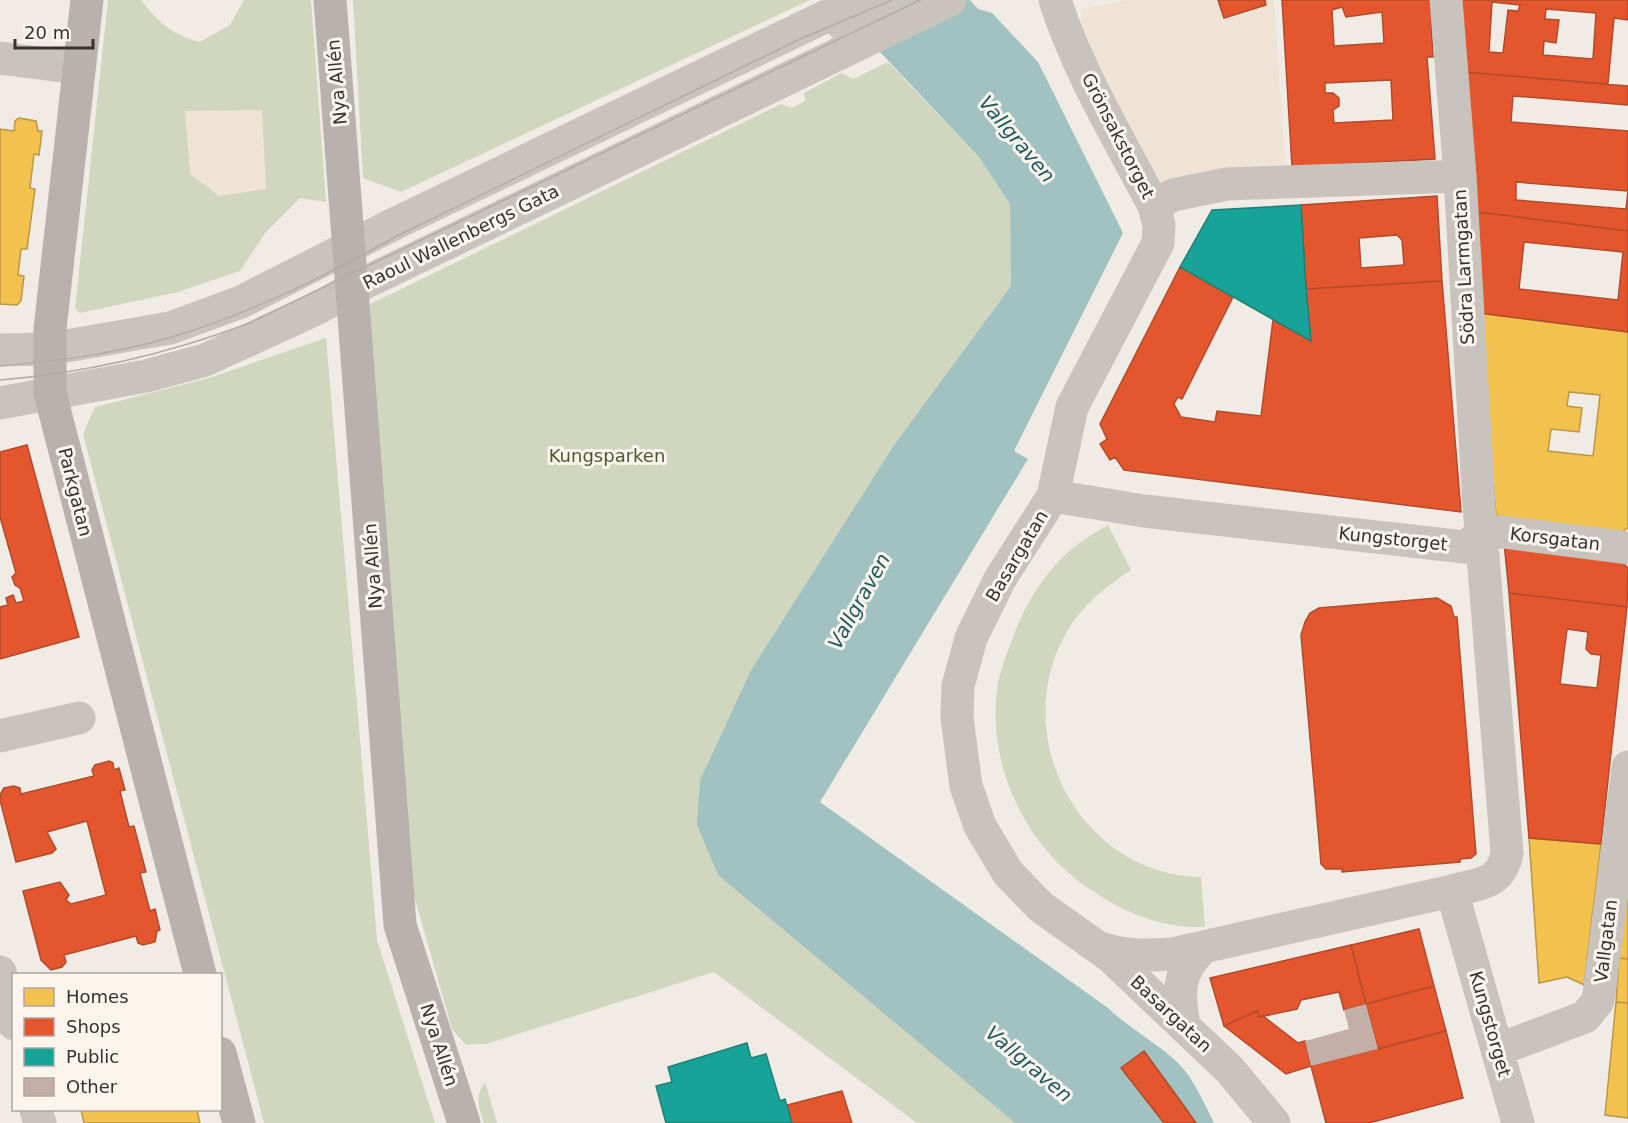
<svg xmlns="http://www.w3.org/2000/svg" width="1628" height="1123" viewBox="0 0 1628 1123" font-family="'DejaVu Sans',sans-serif">
	<rect width="100%" height="100%" fill="#f0ebe5"/>
	<path fill="#d1d6bf" d="M108,0H141C158,22 172,35 200,42L230,25L244,0H311L326,202L300,198L265,233L240,271L178,292L80,313L75,309Z
		M353,0H810L401,192L363,178Z
		M888,62L979,157L1010,204L1011,286L894,445L751,670L700,780L718,875L1015,1123H917L714,972L486,1044L466,1045L452,1029L409,878L356,311L781,104L791,108L805,101L804,93L841,73L853,79Z
		M326,338L377,940L435,1123H264L83,434L95,407L209,378Z
		M1108,525L1131,570C1104,588 1079,608 1064,637C1009,740 1082,875 1201,877L1205,927C1163,928 1129,915 1094,892C1028,850 987,769 997,690C999,672 1007,654 1013,637C1025,604 1046,570 1073,548C1084,539 1096,532 1108,525Z
		M485,1083L487,1088L497,1123H484C479,1108 474,1096 485,1083Z"/>
	<path fill="#eee3d5" d="M1128,0H1274L1286,179L1155,188L1085,46L1081,9Z
		M262,110L266,189L219,196L190,174L185,111Z"/>
	<path fill="#a1c2c1" d="M831,0H970L978,9L992,13L1038,62L1123,233L1014,451L1028,459L820,802L1108,1008C1130,1029 1156,1042 1178,1063C1194,1079 1204,1103 1214,1123H1015L718,875L697,825L700,780L751,670L894,445L1011,286L1010,204L979,157Z"/>
	<path fill="#f2c14e" stroke="#bb9644" stroke-width="1.5" fill-rule="evenodd" d="M19,118L36,121L38,131H42L39,155L34,154L30,188L35,189L27,249H21L18,275L24,276L21,301L17,305L0,304V129L14,131L15,121Z
		M1479,313L1628,332V528L1619,533L1496,516ZM1569,392L1600,395L1593,456L1548,451L1551,429L1579,432L1582,408L1567,406Z
		M1529,838L1601,844L1584,985L1567,977L1539,983Z
		M1628,883V959L1619,958Z
		M1619,958L1628,959V1003L1616,1002Z
		M1616,1002L1628,1003V1118L1605,1115Z
		M81,1110H197L200,1123H84Z"/>
	<path fill="#e4572e" stroke="#b14b2d" stroke-width="1.5" fill-rule="evenodd" d="M1218,0H1265L1266,5L1224,18Z
		M1282,0H1430L1433,57H1427L1435,159L1292,167ZM1342,7L1346,17L1382,12L1384,43L1334,46L1332,10ZM1391,80L1393,120L1334,123L1333,110L1339,106V98L1333,93H1325V83Z
		M1454,0H1628V20L1614,18L1608,84L1463,72ZM1492,2L1520,5L1518,11L1508,10L1503,53L1489,52ZM1546,9L1596,13L1593,59L1543,55L1544,41L1556,43L1559,20L1545,19Z
		M1463,72L1628,86V105L1513,96L1511,122L1628,131V231L1470,211ZM1516,182L1628,191L1626,209L1516,200Z
		M1437,196L1442,281L1306,289L1301,205ZM1397,235L1402,240L1404,265L1361,268L1359,238Z
		M1470,211L1628,231V332L1479,313ZM1524,242L1623,252L1618,300L1519,289Z
		M1180,267L1233,297L1182,399L1178,397L1174,404L1181,417L1215,422L1217,411L1261,416L1273,320L1311,341L1306,289L1442,281L1461,512L1124,470L1115,457L1110,460L1100,444L1107,439L1100,424Z
		M27,445L79,637L0,659V607L8,605L6,598L13,595L16,603L24,601L20,588L15,585L12,577L16,573L0,517V452Z
		M1504,542L1619,559L1628,568L1627,607L1509,593Z
		M1509,593L1627,607L1601,844L1529,838ZM1567,629L1588,632L1586,649L1591,654L1601,655L1597,688L1560,684Z
		M1437,598L1451,606L1454,617H1457L1476,854L1471,858L1460,859V862L1342,872V869H1326L1321,864L1301,635L1305,622L1310,613L1319,608Z
		M109,761L113,763L114,770L119,768L125,790L120,791L129,827L134,826L146,872L140,873L150,911L155,909L160,930L157,931L155,942L143,945L138,943L136,936L64,955L66,962L62,967L51,970L41,960L23,891L60,882L69,895L66,900L71,904L106,895L87,821L47,832L56,849L52,853L16,862L0,800L1,793L4,788L14,786L20,788L21,794L94,776L92,770L95,765Z
		M1419,929L1434,986L1366,1004L1351,945Z
		M1351,945L1366,1004L1344,1010L1339,992L1301,1000L1297,1009L1260,1017L1257,1011L1224,1026L1210,978Z
		M1434,986L1446,1031L1378,1049L1366,1004Z
		M1257,1011L1260,1017L1263,1016L1298,1043L1305,1041L1311,1066L1286,1074L1224,1026Z
		M1446,1031L1463,1098L1369,1123H1326L1311,1066Z
		M1144,1051L1184,1106L1196,1123H1164L1121,1068Z
		M842,1091L852,1123H792L787,1105Z"/>
	<path fill="#17a398" stroke="#228077" stroke-width="1.5" d="M1301,205L1306,289L1311,341L1180,267L1212,210Z
		M747,1043L751,1058L766,1054L780,1101L785,1099L792,1123H666L656,1086L672,1082L668,1067Z"/>
	<path fill="#c3afa7" d="M1366,1004L1378,1049L1311,1066L1305,1041L1349,1029L1344,1010Z"/>
	<g fill="none" stroke-linecap="round" stroke-linejoin="round">
		<path stroke="#c9c3be" stroke-width="33" d="M1055,0C1078,72 1119,139 1154,206L1159,225L1158,243L1072,407L1053,496L1000,579L971,638L958,686L957,718L966,786L980,826L1008,873L1041,907L1110,956L1230,1070L1274,1123
			M842,24L892,0
			M0,58L79,68
			M1154,206L1173,195L1227,184L1460,176
			M0,350L49,349L170,328L241,302L396,223L860,0
			M0,403L146,376L205,360L316,309L352,289L950,0
			M1053,496L1144,511L1465,547L1482,534
			M1482,534L1503,532L1628,548
			M0,736L79,718
			M1452,891L1518,1123
			M1100,948C1124,956 1147,956 1172,954L1452,891C1480,883 1501,885 1507,853L1479,506L1460,176L1446,0
			M0,972L14,1024
			M1184,1025C1178,991 1177,972 1204,947
			M1497,1050L1585,1017L1598,1001L1628,767
			M36,1110L40,1123"/>
		<path stroke="#b8b1ad" stroke-width="33" d="M87,0L50,329V393L200,974
			M330,0L400,925L464,1123
			M220,1053L239,1123"/>
		<path stroke="#b1aca8" stroke-width="1.5" d="M0,366C53,361 106,355 158,341C242,318 322,278 397,236L798,40L892,0
			M0,380C85,373 167,354 247,324L920,0"/>
	</g>
	<g text-anchor="middle" stroke-width="6" stroke-linejoin="round" paint-order="stroke">
		<g font-size="18" fill="#3b302b" stroke="#fbf5ee">
			<text transform="translate(337 82) rotate(-95)" y="6">Nya Allén</text>
			<text transform="translate(1118 136) rotate(63)" y="6">Grönsakstorget</text>
			<text transform="translate(461 237) rotate(-26)" y="6">Raoul Wallenbergs Gata</text>
			<text transform="translate(1464 267) rotate(-93)" y="6">Södra Larmgatan</text>
			<text transform="translate(75 492) rotate(76)" y="6">Parkgatan</text>
			<text transform="translate(1393 539) rotate(6)" y="6">Kungstorget</text>
			<text transform="translate(1555 539) rotate(7)" y="6">Korsgatan</text>
			<text transform="translate(1017 556) rotate(-59)" y="6">Basargatan</text>
			<text transform="translate(373 566) rotate(-94)" y="6">Nya Allén</text>
			<text transform="translate(1606 941) rotate(-83)" y="6">Vallgatan</text>
			<text transform="translate(1171 1014) rotate(43)" y="6">Basargatan</text>
			<text transform="translate(1490 1024) rotate(74)" y="6">Kungstorget</text>
			<text transform="translate(439 1045) rotate(72)" y="6">Nya Allén</text>
		</g>
		<g font-size="18" fill="#4a5a2e" stroke="#fbf5ee">
			<text x="607" y="462">Kungsparken</text>
		</g>
		<g font-size="20" font-style="italic" fill="#1f5a5e" stroke="#fbf5ee">
			<text transform="translate(1017 139) rotate(50)" y="7">Vallgraven</text>
			<text transform="translate(859 601) rotate(-61)" y="7">Vallgraven</text>
			<text transform="translate(1029 1064) rotate(40)" y="7">Vallgraven</text>
		</g>
	</g>
	<rect x="12" y="973" width="210" height="138" fill="#fbf5ee" stroke="#aea6a0" stroke-width="1.5"/>
	<rect x="24" y="988" width="30" height="18" fill="#f2c14e" stroke="#aea6a0" stroke-width="1.5"/>
	<text x="66" y="1003" font-size="18" fill="#3b302b">Homes</text>
	<rect x="24" y="1018" width="30" height="18" fill="#e4572e" stroke="#aea6a0" stroke-width="1.5"/>
	<text x="66" y="1033" font-size="18" fill="#3b302b">Shops</text>
	<rect x="24" y="1048" width="30" height="18" fill="#17a398" stroke="#aea6a0" stroke-width="1.5"/>
	<text x="66" y="1063" font-size="18" fill="#3b302b">Public</text>
	<rect x="24" y="1078" width="30" height="18" fill="#c3afa7" stroke="#aea6a0" stroke-width="1.5"/>
	<text x="66" y="1093" font-size="18" fill="#3b302b">Other</text>
	<path d="M15 39v9h78v-9" fill="none" stroke="#3b302b" stroke-width="3"/>
	<text x="24" y="39" font-size="18" fill="#3b302b" stroke="#fbf5ee" stroke-width="4.5" paint-order="stroke">20 m</text>
</svg>
